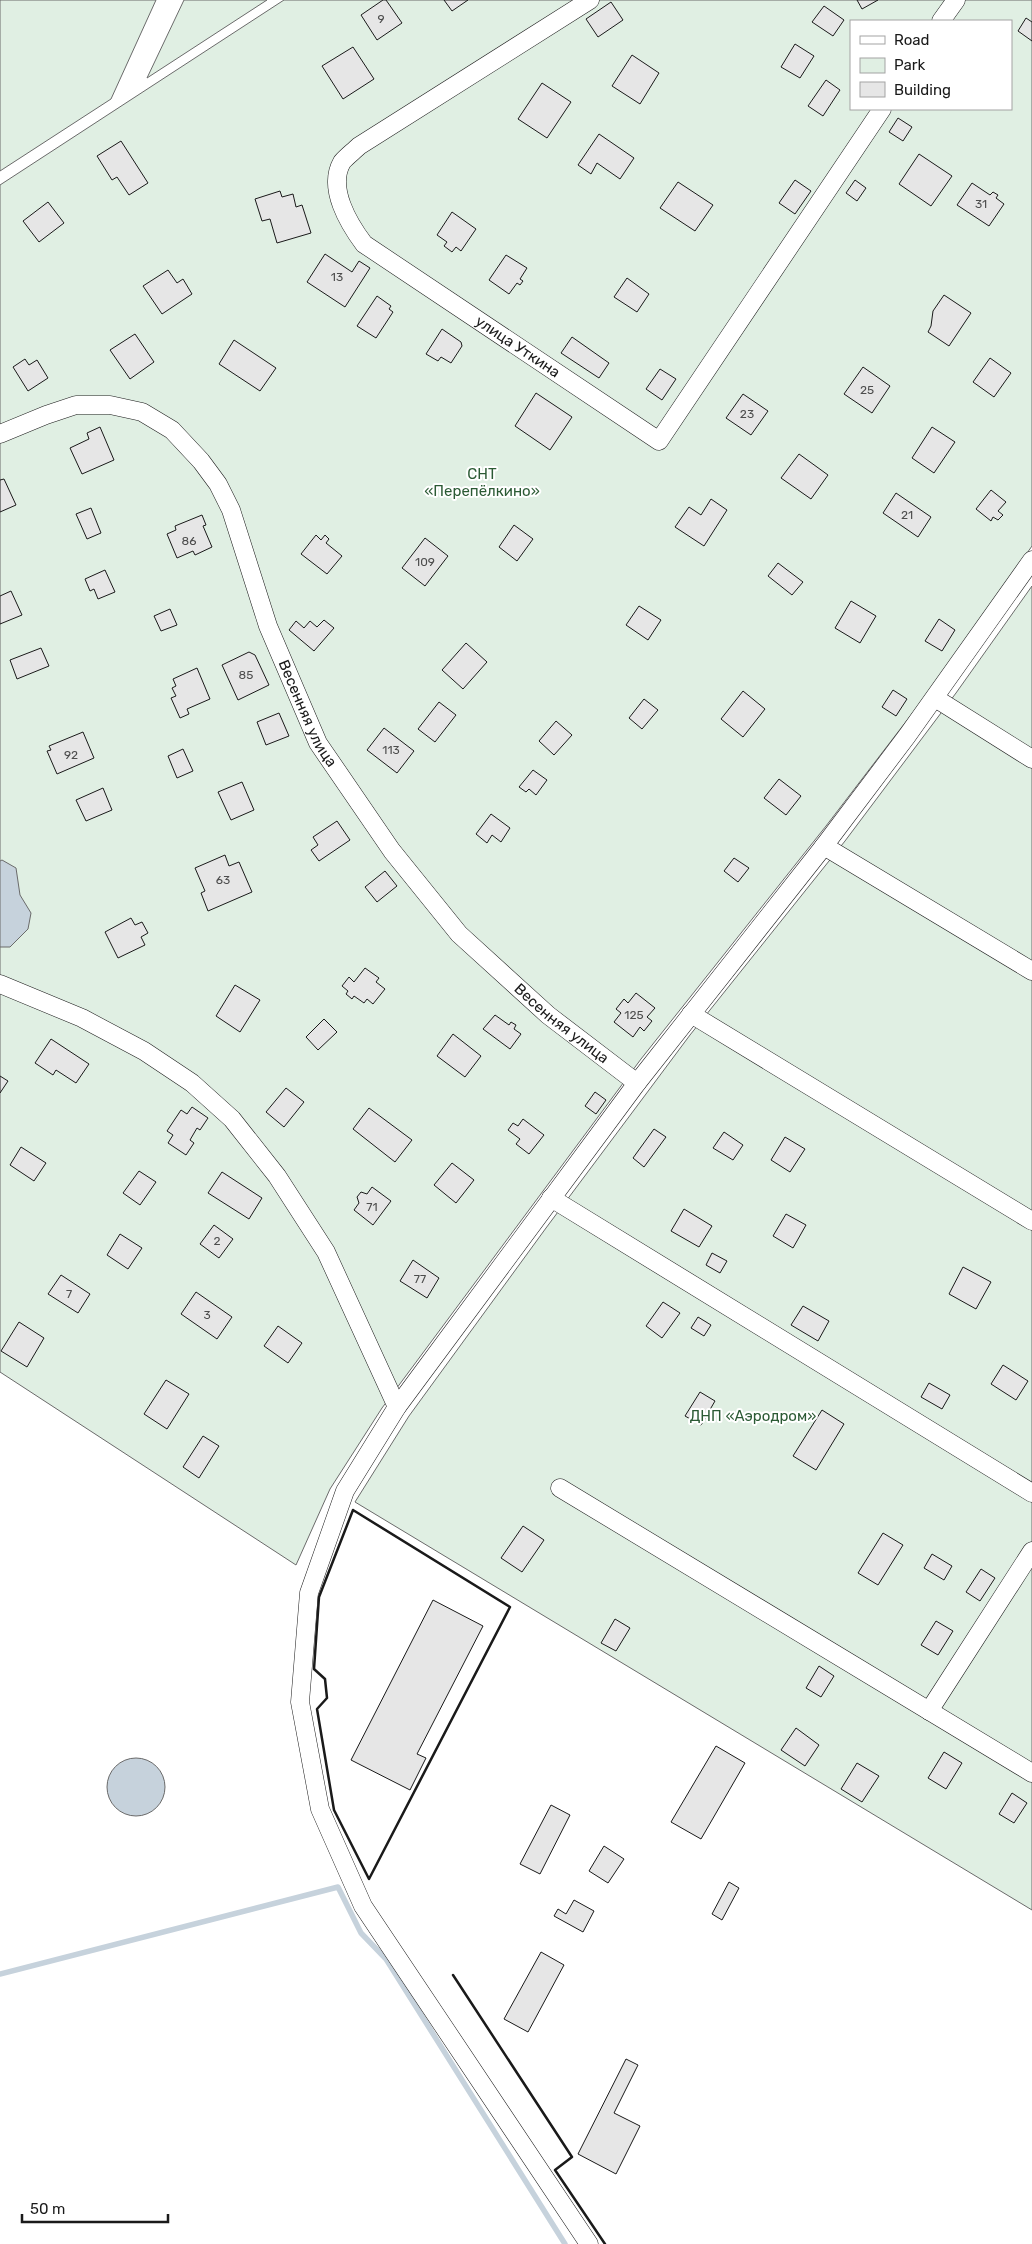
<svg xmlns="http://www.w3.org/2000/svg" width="1032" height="2244" viewBox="0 0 1032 2244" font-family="Rubik,sans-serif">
	<rect width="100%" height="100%" fill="#fff"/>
	<path fill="#e0efe3" stroke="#6a6a6a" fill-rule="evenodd" d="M0,0H156L111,99L0,171Z
		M184,0H267L147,78Z
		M284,0H1032V546L934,685L826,826L641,1059L382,1408L330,1489L296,1565L0,1372V185ZM851,21H1011V109H851Z
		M1032,586V1910L355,1502L409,1416L546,1228L690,1035L845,841L956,693Z"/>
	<path fill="#c6d2dc" stroke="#6a6a6a" d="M2,860L16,868L20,895L31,913L28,929L10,947H0V861Z
		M107 1787a29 29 0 1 1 58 0a29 29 0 1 1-58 0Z"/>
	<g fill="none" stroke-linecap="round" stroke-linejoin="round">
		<path stroke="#c6d2dc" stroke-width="5.5" d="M0,1974L338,1887L361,1933L386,1959L565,2244"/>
	</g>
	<path fill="#e6e6e6" stroke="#1a1a1a" d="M383,0H386L402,23L377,40L361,15Z
		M444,0H468L452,11Z
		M857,0H878L862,9Z
		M611,2L623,20L598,37L586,19Z
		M824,6L844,20L833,36L812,22Z
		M1026,18L1032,22V41L1018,31Z
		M795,44L814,56L800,78L781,67Z
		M353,47L374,79L343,99L322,66Z
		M632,55L659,73L640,104L612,86Z
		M826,80L840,90L823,116L808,106Z
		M542,83L571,102L547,138L518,119Z
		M898,118L912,127L903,141L889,132Z
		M599,134L634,158L620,179L597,163L591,174L578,165Z
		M121,141L148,183L129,195L117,177L112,180L97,156Z
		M919,154L952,176L931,206L899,184Z
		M795,180L811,191L795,214L779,203Z
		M855,180L866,188L857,201L846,193Z
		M678,182L713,205L695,231L660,208Z
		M972,183L990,195L993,192L998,195L996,198L1004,204L989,226L957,205Z
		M280,191L282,197L293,194L296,207L302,205L311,233L277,243L270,219L262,221L255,199Z
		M48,202L64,223L39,242L23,221Z
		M452,212L476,229L461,251L456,247L452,252L444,246L447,242L437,235Z
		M325,254L352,272L359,261L370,268L345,307L307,282Z
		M506,255L527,268L520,279L523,281L520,285L517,283L509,294L489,280Z
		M168,270L177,283L183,279L192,294L162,314L143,286Z
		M627,278L649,294L637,312L614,297Z
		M944,295L971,313L949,346L928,332L931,326L933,311Z
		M377,296L391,306L389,309L393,312L376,338L357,326Z
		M442,329L461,342L462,346L451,363L441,357L438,361L426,354Z
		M135,334L154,362L130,379L110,350Z
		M572,337L609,363L599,378L561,353Z
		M234,340L276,368L260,391L219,364Z
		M990,358L1011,373L994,397L973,382Z
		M25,359L29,365L37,360L48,378L28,391L13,367Z
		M863,367L890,386L872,413L844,394Z
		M660,369L676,379L662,400L646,389Z
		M536,393L572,417L550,450L515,426Z
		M743,394L768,411L751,435L726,418Z
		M100,427L114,460L82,474L70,448L89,439L87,433Z
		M932,427L955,442L934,473L912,458Z
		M799,454L828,475L811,499L781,478Z
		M4,479L16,505L0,512V480Z
		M991,490L1006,502L998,511L1003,515L998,520L993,517L991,521L976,509Z
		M896,493L931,517L918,537L883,513Z
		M711,499L727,510L704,546L675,527L689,507L701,515Z
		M91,508L101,533L87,539L76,514Z
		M202,515L206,525L203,526L212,547L195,555L193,551L177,558L167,534L176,530L175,526Z
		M514,525L533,539L517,561L499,547Z
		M316,535L321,540L325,535L329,539L326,543L342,556L327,574L301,554Z
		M425,538L448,556L425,586L402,568Z
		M778,563L803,582L792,595L768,576Z
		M105,570L115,592L98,599L94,589L90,591L85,579Z
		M11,591L22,615L0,624V596Z
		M851,601L876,616L860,643L835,628Z
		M639,606L661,620L648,640L626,625Z
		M170,609L177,625L161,631L154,616Z
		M939,619L955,630L942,651L925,641Z
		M324,620L334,628L314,651L289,630L296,621L304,628L310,621L317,627Z
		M466,643L487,662L463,689L442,670Z
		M41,648L49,666L17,679L10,660Z
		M249,652L255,655L269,685L238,700L222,665Z
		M197,668L210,699L187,709L189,714L180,718L171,698L176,696L172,688L176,686L173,679Z
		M893,690L907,699L896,716L882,707Z
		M743,691L765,709L743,737L721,719Z
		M644,699L658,710L642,729L629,718Z
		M439,702L456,715L435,742L418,729Z
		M279,713L289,736L266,745L257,722Z
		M556,721L572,735L554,755L539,741Z
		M384,728L414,751L397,773L367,750Z
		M83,732L94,758L57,774L47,751L51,750L49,746Z
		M183,749L193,771L177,778L168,756Z
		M533,770L547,780L536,795L529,789L526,792L519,787Z
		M779,779L801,796L786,815L764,798Z
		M242,782L254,810L231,820L218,792Z
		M103,788L112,810L86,821L76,800Z
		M491,814L510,828L501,842L492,835L487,843L476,834Z
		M337,821L350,840L319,861L311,850L318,845L313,837Z
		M225,855L229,866L239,862L252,892L208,911L201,893L205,891L195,868Z
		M734,858L749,868L738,882L724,871Z
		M385,871L397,886L377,902L365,887Z
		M131,918L135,925L142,922L148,933L141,937L145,945L118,958L105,932Z
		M365,968L379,978L376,982L385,989L373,1004L367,999L364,1003L354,996L352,999L346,994L348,991L342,986L349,977L354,982Z
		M235,985L260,1000L240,1032L216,1016Z
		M636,993L655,1008L647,1017L652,1021L644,1031L640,1027L633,1037L614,1022L621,1013L616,1009L624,999L628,1003Z
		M495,1015L509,1025L511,1022L516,1025L514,1029L521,1034L510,1049L483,1029Z
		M324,1019L337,1032L318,1050L306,1037Z
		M453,1034L481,1056L465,1077L437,1056Z
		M51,1039L89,1064L76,1083L56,1070L53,1075L35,1063Z
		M0,1076L8,1081L0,1093Z
		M286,1088L304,1102L284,1127L266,1112Z
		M595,1092L606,1100L596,1114L585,1106Z
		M192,1107L208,1118L200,1130L197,1128L190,1140L194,1143L186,1155L168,1143L173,1135L167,1131L181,1110L187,1114Z
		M369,1108L412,1140L395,1162L353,1129Z
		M523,1119L544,1135L529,1154L516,1144L520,1139L508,1130L513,1123L518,1126Z
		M654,1129L666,1137L644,1167L633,1158Z
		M724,1132L743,1145L733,1160L713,1148Z
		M785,1137L805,1149L790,1172L771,1160Z
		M21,1147L46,1163L34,1181L10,1165Z
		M452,1163L474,1180L456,1203L434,1185Z
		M139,1171L156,1182L140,1205L123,1193Z
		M222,1172L262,1198L249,1219L208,1193Z
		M372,1187L391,1201L373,1225L354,1210L359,1203L357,1197L361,1192L367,1194Z
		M684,1209L712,1226L699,1247L671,1231Z
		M786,1214L806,1225L793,1248L773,1236Z
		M214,1225L233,1239L219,1258L200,1244Z
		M120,1234L142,1248L128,1269L107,1255Z
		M712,1253L727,1261L720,1273L706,1265Z
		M413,1260L439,1278L427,1298L400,1281Z
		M963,1267L991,1282L976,1309L949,1294Z
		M61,1275L90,1294L78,1313L48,1294Z
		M196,1292L232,1317L217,1339L181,1314Z
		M663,1302L680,1313L662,1338L646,1326Z
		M803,1306L829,1321L818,1341L791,1325Z
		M698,1317L711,1325L704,1336L691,1328Z
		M19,1322L44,1338L27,1367L1,1351Z
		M278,1326L302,1343L288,1363L264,1346Z
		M1003,1365L1028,1381L1016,1400L991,1384Z
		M166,1380L189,1394L167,1429L144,1414Z
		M929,1383L950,1395L942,1409L921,1397Z
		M700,1392L715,1401L701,1425L685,1416Z
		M822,1410L844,1424L816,1470L793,1456Z
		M203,1436L219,1446L199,1478L183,1467Z
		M523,1526L544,1540L522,1572L501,1558Z
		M883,1533L903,1545L878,1585L858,1573Z
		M932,1554L952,1566L944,1580L924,1568Z
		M981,1569L995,1578L980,1601L966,1592Z
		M433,1600L483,1626L417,1754L426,1758L410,1790L351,1760Z
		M615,1619L630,1628L616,1651L601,1643Z
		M936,1621L953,1631L938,1655L921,1645Z
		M819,1666L834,1676L821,1697L806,1688Z
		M796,1728L819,1745L805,1766L781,1750Z
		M716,1746L745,1763L701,1839L671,1822Z
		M944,1752L962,1763L946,1789L928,1778Z
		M857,1763L879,1776L862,1802L841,1789Z
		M1012,1793L1027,1803L1014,1823L999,1814Z
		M551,1805L570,1815L540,1874L520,1864Z
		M604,1846L624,1859L608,1883L589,1871Z
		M729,1882L739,1888L722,1920L712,1914Z
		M574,1900L594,1911L583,1932L554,1916L558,1909L566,1914Z
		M541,1952L564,1965L528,2032L504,2019Z
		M626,2059L638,2065L614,2113L640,2126L616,2174L578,2154Z"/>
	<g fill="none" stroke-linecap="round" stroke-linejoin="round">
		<defs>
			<g id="street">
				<path id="s1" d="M590,0L359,146C354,151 346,157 342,162C327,188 349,224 364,244L659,441L882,109"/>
				<path d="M941,21L956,0"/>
				<path id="s2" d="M0,434L46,415L76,405H110L142,412L172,430L201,461L218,484L231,510L268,626L318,743L392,851L459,934L548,1015L637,1083"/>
				<path d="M935,698L1032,759"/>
				<path d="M824,846L1032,971"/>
				<path d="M0,984L82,1018L144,1051L192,1083L232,1119L277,1176L326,1252L397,1407"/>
				<path d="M691,1014L1032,1221"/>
				<path d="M551,1198L1032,1493"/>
				<path d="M560,1488L1032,1773"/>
				<path d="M929,1711L1032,1551"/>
				<path d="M589,2244L363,1906L320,1809L300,1702L309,1593L345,1491L397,1407L637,1083L824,846L907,736L1032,560"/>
			</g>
		</defs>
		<use href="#street" stroke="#1a1a1a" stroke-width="19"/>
		<use href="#street" stroke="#fff" stroke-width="18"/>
		<path stroke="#1a1a1a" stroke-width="2.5" d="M353,1510L510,1607L369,1879L334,1810L317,1709L327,1698L325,1679L314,1669L319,1597Z
			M453,1975L572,2157L555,2170L605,2244"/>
	</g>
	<g text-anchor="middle" stroke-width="4" stroke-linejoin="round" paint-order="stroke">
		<g font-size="12" fill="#4d4d4d">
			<text x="381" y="23">9</text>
			<text x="981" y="208">31</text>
			<text x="337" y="281">13</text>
			<text x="867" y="394">25</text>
			<text x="747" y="418">23</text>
			<text x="907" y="519">21</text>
			<text x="189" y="545">86</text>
			<text x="425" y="566">109</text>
			<text x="246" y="679">85</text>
			<text x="391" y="754">113</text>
			<text x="71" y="759">92</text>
			<text x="223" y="884">63</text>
			<text x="634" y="1019">125</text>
			<text x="372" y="1211">71</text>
			<text x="217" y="1245">2</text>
			<text x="420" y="1283">77</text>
			<text x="69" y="1298">7</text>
			<text x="207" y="1319">3</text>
		</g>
		<g font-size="15" fill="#1a1a1a" stroke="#fff">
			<text dy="5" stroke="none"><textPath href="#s1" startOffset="571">улица Уткина</textPath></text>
			<text dy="5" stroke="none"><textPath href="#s2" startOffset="501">Весенняя улица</textPath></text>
			<text dy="5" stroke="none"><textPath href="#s2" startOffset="906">Весенняя улица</textPath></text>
		</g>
		<g font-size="15" fill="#2b5a34" stroke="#fff">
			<text x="482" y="479">СНТ<tspan x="482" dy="17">«Перепёлкино»</tspan></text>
			<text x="753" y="1421">ДНП «Аэродром»</text>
		</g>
	</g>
	<rect x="850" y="20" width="162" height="90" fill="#ffffff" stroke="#a3a3a3"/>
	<rect x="860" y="36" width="25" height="8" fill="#ffffff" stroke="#a3a3a3"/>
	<text x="894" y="45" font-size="15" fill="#1a1a1a">Road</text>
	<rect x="860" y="58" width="25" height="15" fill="#e0efe3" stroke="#a3a3a3"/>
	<text x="894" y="70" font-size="15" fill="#1a1a1a">Park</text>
	<rect x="860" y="82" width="25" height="15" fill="#e6e6e6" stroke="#a3a3a3"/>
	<text x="894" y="95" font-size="15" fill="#1a1a1a">Building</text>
	<path d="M22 2214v8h146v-8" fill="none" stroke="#1a1a1a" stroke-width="2.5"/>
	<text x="30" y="2214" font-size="15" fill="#1a1a1a" stroke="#ffffff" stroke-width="4" paint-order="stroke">50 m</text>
</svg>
